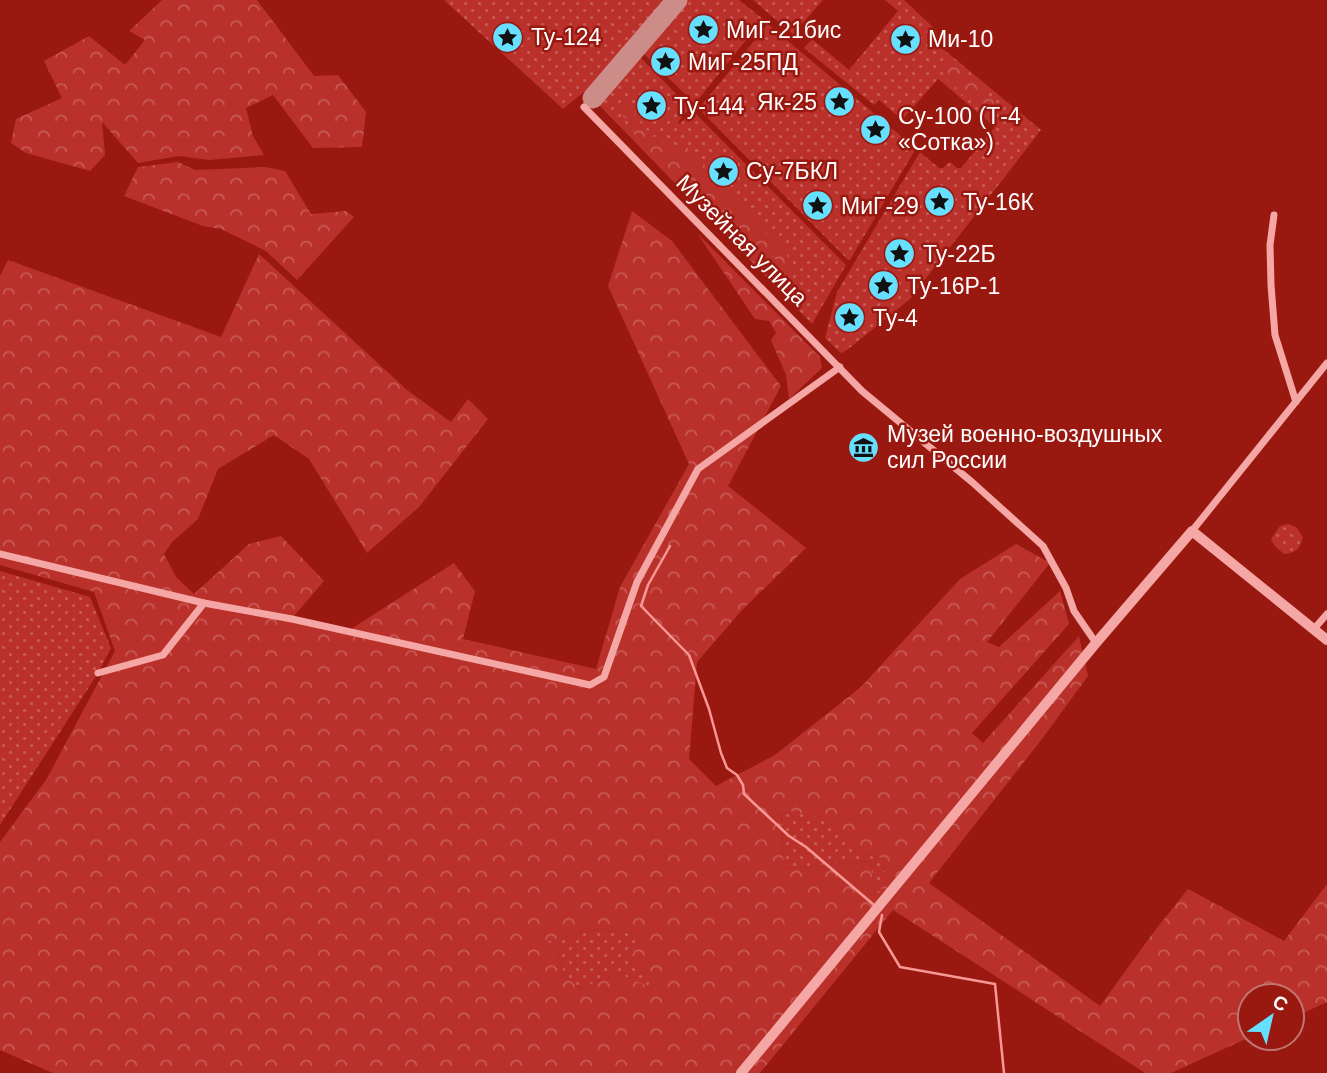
<svg xmlns="http://www.w3.org/2000/svg" width="1327" height="1073" viewBox="0 0 1327 1073" font-family="Helvetica,sans-serif">
	<defs>
		<pattern id="grass-dots" width="8" height="8" patternUnits="userSpaceOnUse" patternTransform="scale(1.75)"><rect width="8" height="8" fill="#ba312b"/><path d="M2 2h.1M6 6h.1" fill="none" stroke="#c85a55" stroke-width="1.8" stroke-linecap="round"/></pattern>
		<pattern id="forest-crowns" width="20" height="18" patternUnits="userSpaceOnUse" patternTransform="scale(1.75)"><rect width="20" height="18" fill="#ba312b"/><path d="M2 6a3 3 0 1 1 6 0M12 15a3 3 0 1 1 6 0" fill="none" stroke="#c85a55"/></pattern>
	</defs>
	<rect width="100%" height="100%" fill="#991911"/>
	<path fill="url(#grass-dots)" d="M444,0H667L588,94L585,91L563,109Z
		M685,0H739L763,19L697,101L694,103L642,52V49Z
		M753,0H823L793,34Z
		M885,0H904L935,29L942,48L1041,130L910,299L847,350L841,353L825,338L837,292L920,152L939,168H943L950,162L957,168H961L995,127L938,79L902,120L879,100L874,105L804,48L812,39L849,70L898,11Z
		M767,25H769L915,148V150L850,260H848L701,111V106Z
		M637,56H639L690,108L678,122L680,124L692,110L846,265L812,324L598,104Z
		M1288,524L1296,527L1303,537C1300,549 1296,553 1284,554L1274,545L1271,539L1280,526Z
		M0,571L90,597L111,648L98,673L0,825Z
		M781,808L822,818L854,840L861,854L882,858L887,880L875,898L870,861L784,868Z
		M600,929L641,935L662,993L617,973L580,989L564,975L557,947L546,941Z"/>
	<path fill="url(#forest-crowns)" fill-rule="evenodd" d="M162,0H257L314,76L338,75L366,112L362,147L313,148L273,95L246,108L253,136L264,155L209,160L179,156L138,163L102,122L105,155L90,171L26,153L11,143L16,119L62,98L44,61L89,36L125,65L145,40L129,31Z
		M952,59C959,62 963,66 969,71L968,80L972,82L977,78L987,86L982,92L993,100L994,104L1000,109L996,113L979,106L980,101L974,95L972,97L969,95L964,97L961,93L963,91L959,87L956,88L947,81L950,76L945,73V66Z
		M623,106H629C633,116 641,121 645,130L650,131L653,137L657,136L662,141L663,145L667,144L670,148L675,145L678,148L684,146L693,152V155L700,161L704,160L703,164L711,172L715,173L720,179L727,183V187L734,196L741,201L745,208L753,212L762,226L761,231L762,234L772,233L781,242L788,254L786,260L789,262V271L785,272C777,268 778,258 770,254L763,260L761,267L750,258L751,255H748L732,240L730,234L727,235C718,225 708,217 701,205H697L689,194L688,190L686,191L635,136L628,120L623,116L621,110Z
		M178,162L195,170L265,167L285,171L311,214L346,211L354,217L297,280L266,251L221,229L203,226L124,196L138,167Z
		M632,211L672,241L781,386L728,486L806,548L742,610L697,662L689,759L716,786L775,755L861,687L960,579L1016,544L1050,563L987,642L999,647L1060,591L1069,624L972,733L983,743L1079,636L1088,676L1042,739L929,883L1100,1006L1153,933L1188,889L1284,941L1327,884V1002L1292,1018V996H1250V1037L1171,1073H1145L893,910L760,1073H53L0,1050V842L46,780L115,651L94,592L0,565V276L8,260L221,337L259,254L407,390L451,422L468,399L488,419L419,507L367,553L309,459L274,435L218,469L198,519L172,542L164,554L176,577L194,594L249,544L281,536L324,581L294,616L351,629L454,563L475,591L463,639L596,669L620,587L689,464L608,286ZM781,809L822,818L854,840L861,854L882,858L887,880L875,897L870,861L784,868ZM600,929L640,935L630,963L660,991L617,973L580,989L564,975L557,947L547,941Z
		M697,233L820,357L822,368L789,399L786,375L771,340L776,333L769,321L755,319Z"/>
	<g fill="none" stroke-linecap="round" stroke-linejoin="round">
		<path stroke="#f79895" stroke-width="2.5" d="M670,546L648,585L641,606L689,655L709,709L721,753L727,768L737,775L743,785L744,794L789,836L806,847L874,905
			M882,915L879,932L900,967L995,984L1004,1073"/>
		<path stroke="#cc8c88" stroke-width="21" d="M593,98L677,0"/>
		<path stroke="#f4a7a4" stroke-width="7" d="M584,107L862,391L972,482L1043,546L1066,588L1074,611L1096,643
			M1274,215L1270,245L1271,285L1275,335L1296,402
			M1192,531L1327,363
			M0,554L204,603L292,619L590,685L604,677L637,582L698,469L840,367
			M1314,629L1327,614
			M98,673L163,655L204,603"/>
		<path stroke="#f4a7a4" stroke-width="10" d="M741,1073L1096,643L1192,531L1327,640"/>
	</g>
	<defs>
		<symbol id="sight-disc" viewBox="-11 -11 22 22"><circle r="9.5" fill="#67e0ff" stroke="#991911"/><path d="M0-6L1.8-2.2L6-1.7L2.9 1.2L3.7 5.4L0 3.3L-3.7 5.4L-2.9 1.2L-6-1.7L-1.8-2.2Z" fill="#111"/></symbol>
		<symbol id="museum-disc" viewBox="-11 -11 22 22"><circle r="9.5" fill="#67e0ff" stroke="#991911"/><path d="M0-6L6-3V-2H-6V-3ZM-5-1h2V3h-2ZM-1-1h2V3h-2ZM3-1h2V3H3ZM-6 4H6V6H-6Z" fill="#111"/></symbol>
	</defs>
	<g fill-rule="evenodd">
		<use href="#sight-disc" x="686" y="12" width="35" height="35"/>
		<use href="#sight-disc" x="490" y="20" width="35" height="35"/>
		<use href="#sight-disc" x="888" y="22" width="35" height="35"/>
		<use href="#sight-disc" x="648" y="44" width="35" height="35"/>
		<use href="#sight-disc" x="822" y="84" width="35" height="35"/>
		<use href="#sight-disc" x="634" y="88" width="35" height="35"/>
		<use href="#sight-disc" x="858" y="112" width="35" height="35"/>
		<use href="#sight-disc" x="706" y="154" width="35" height="35"/>
		<use href="#sight-disc" x="922" y="184" width="35" height="35"/>
		<use href="#sight-disc" x="800" y="188" width="35" height="35"/>
		<use href="#sight-disc" x="882" y="236" width="35" height="35"/>
		<use href="#sight-disc" x="866" y="268" width="35" height="35"/>
		<use href="#sight-disc" x="832" y="300" width="35" height="35"/>
		<use href="#museum-disc" x="846" y="430" width="35" height="35"/>
	</g>
	<g text-anchor="middle" stroke-width="5" stroke-linejoin="round" paint-order="stroke">
		<g font-size="23" fill="#fff" stroke="#991911" text-anchor="start">
			<text x="726" y="38">МиГ-21бис</text>
			<text x="531" y="45">Ту-124</text>
			<text x="928" y="47">Ми-10</text>
			<text x="688" y="70">МиГ-25ПД</text>
			<text x="817" y="110" text-anchor="end">Як-25</text>
			<text x="674" y="114">Ту-144</text>
			<text x="898" y="124">Су-100 (Т-4<tspan x="898" dy="26">«Сотка»)</tspan></text>
			<text x="746" y="179">Су-7БКЛ</text>
			<text x="963" y="210">Ту-16К</text>
			<text x="841" y="214">МиГ-29</text>
			<text x="923" y="262">Ту-22Б</text>
			<text x="907" y="294">Ту-16Р-1</text>
			<text x="873" y="326">Ту-4</text>
			<text x="887" y="442">Музей военно-воздушных<tspan x="887" dy="26">сил России</tspan></text>
		</g>
		<g font-size="23" fill="#fff" stroke="#991911">
			<text transform="translate(742 240) rotate(45)" y="8">Музейная улица</text>
		</g>
	</g>
	<g transform="translate(1271 1017) rotate(34)"><circle r="33" fill="#991911" stroke="#c27570" stroke-width="2"/>
	<path d="M0-5L12 26L0 18L-12 26Z" fill="#67e0ff"/>
	<text y="-10" font-size="19" font-weight="bold" text-anchor="middle" fill="#ffffff">С</text>
	</g>
</svg>
